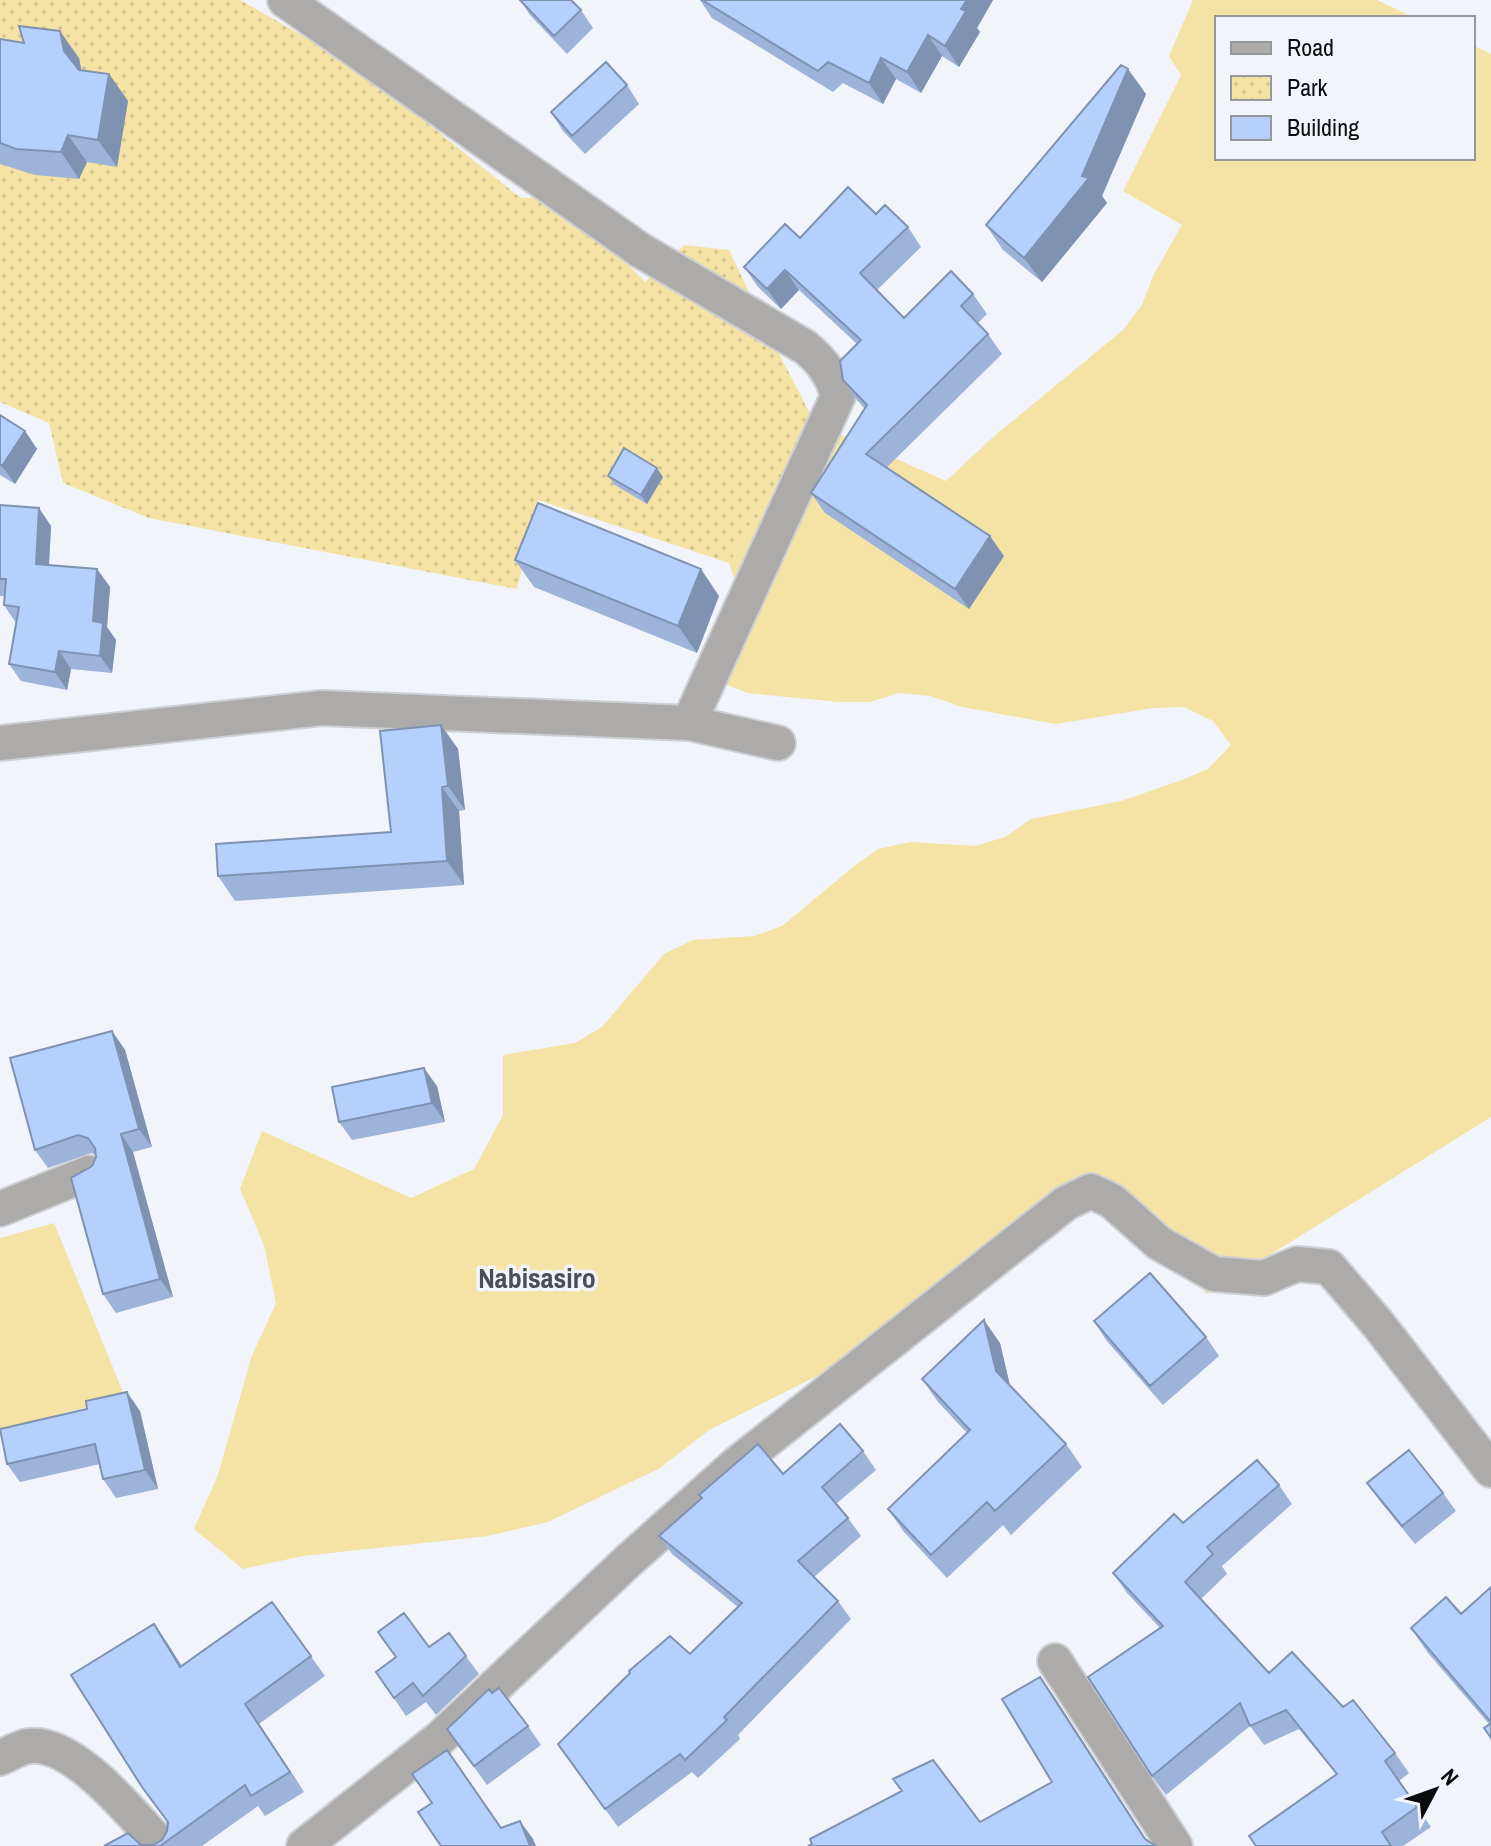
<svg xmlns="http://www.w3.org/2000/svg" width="1491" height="1846" viewBox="0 0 1491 1846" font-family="'Archivo Narrow',sans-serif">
	<defs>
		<pattern id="park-dots" width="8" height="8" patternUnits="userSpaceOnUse" patternTransform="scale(2)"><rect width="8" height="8" fill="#f4e3a4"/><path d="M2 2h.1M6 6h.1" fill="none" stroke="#d0c18c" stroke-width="1.8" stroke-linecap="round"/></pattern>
	</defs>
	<rect width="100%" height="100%" fill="#f1f4fa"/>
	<path fill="#f4e3a4" d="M1193,0H1377L1415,18H1217V158H1473V45L1491,54V1117L1207,1294L1105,1198L1044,1217L897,1336L709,1430L660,1468L548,1522L488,1536L303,1556L243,1569L194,1529L218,1475L251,1358L276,1303L264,1245L240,1189L262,1131L411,1198L474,1169L503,1115V1055L575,1043L602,1027L664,954L693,940L754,936L782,926L853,867L878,849L910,842L975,846L1005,837L1031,819L1121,801L1182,780L1208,769L1231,745L1213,721L1184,707L1153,708L1056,724L962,707L930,696L899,693L870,702H839L748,693L722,683L746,613L729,563L815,423L946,481L991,439L1123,330L1142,305L1153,276L1182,225L1123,191L1181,75L1169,56Z
		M54,1223L125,1397L0,1430V1238Z"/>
	<path fill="url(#park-dots)" d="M0,0H240L353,64L521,198H564L645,282L684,245L729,250L778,352L815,423L729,563L538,500L517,589L149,518L63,483L49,423L0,402Z"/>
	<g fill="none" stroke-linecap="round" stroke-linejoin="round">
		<defs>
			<path id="street" d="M285,0L640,250L805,347C823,362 832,374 838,396L689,723
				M0,743L322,708L689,723L778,743
				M0,1209L89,1173
				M1055,1661L1175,1846
				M0,1758C9,1754 20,1747 29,1746C74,1740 133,1816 162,1846
				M304,1846L439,1739L627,1562L738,1463L1066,1203L1091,1191L1112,1201L1159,1243L1214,1274L1264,1278L1297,1264L1329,1267L1378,1324L1491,1470"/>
		</defs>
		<use href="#street" stroke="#cccfd4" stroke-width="38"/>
		<use href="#street" stroke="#acaba9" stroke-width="34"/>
	</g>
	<path fill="#9db3da" d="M520,0H571L581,10L593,28L567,54L530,15Z
		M700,0H993L977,28L980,32L959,67L942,56L921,93L896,79L883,104L843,83L833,92L712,18Z
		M0,39L79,58L81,70L109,74L128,101L117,167L87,162L79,179L35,175L0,164Z
		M627,85L639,104L585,154L563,131L551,112Z
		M1146,94L1102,196L1107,203L1042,282L1003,250L986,225Z
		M876,214L908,227L921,247L877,290L904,318L973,294L987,314L978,323L988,334L1002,354L887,467L1004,556L969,609L825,513L811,493L865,409L857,400L843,380L857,344L799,290L781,309L758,287L744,267L800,238Z
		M0,415L25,431L37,449L15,484L0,475Z
		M608,476L663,477L647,504L615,485Z
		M0,505L51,526L49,565L97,569L110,587L107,627L116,640L112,673L71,669L67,690L21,681L9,664L16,623L4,605L5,596H0Z
		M515,560L719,596L697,653L534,587Z
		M441,725L458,749L465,810L459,811L464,885L235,901L218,876L391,832Z
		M112,1031L125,1050L152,1147L133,1152L173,1297L116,1313L103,1294L92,1166L96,1155L91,1153L48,1168L35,1150Z
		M437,1086L445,1122L352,1140L339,1122Z
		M1094,1321L1206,1337L1219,1356L1163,1405L1106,1340Z
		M1000,1343L1010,1386L1066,1444L1082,1467L1011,1535L1003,1525L947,1578L904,1532L888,1509L967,1433L938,1402L922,1379Z
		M140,1411L158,1489L116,1498L103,1479L100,1464L20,1482L7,1464Z
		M863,1451L876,1470L836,1504L848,1518L861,1536L814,1577L838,1601L851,1619L738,1735L740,1739L698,1778L692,1772L618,1827L558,1744L690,1654L738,1607L672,1554L659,1536L783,1474Z
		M1367,1483L1443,1493L1456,1511L1415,1544L1380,1501Z
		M1279,1485L1292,1504L1222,1566L1227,1574L1201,1599L1269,1673L1343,1707L1395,1753L1409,1773L1399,1781L1431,1827L1403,1846H1255L1336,1774L1299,1729L1264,1745L1250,1726L1166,1795L1152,1776L1160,1628L1127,1593L1113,1573L1183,1523Z
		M1491,1587V1738L1489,1724L1428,1653L1411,1628L1461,1614Z
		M272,1602L325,1676L259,1724L304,1792L265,1816L258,1806L202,1846H104L153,1845L162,1840L167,1831L154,1624L182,1666Z
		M449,1633L479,1674L436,1715L426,1702L406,1716L376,1672L429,1647Z
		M528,1726L541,1745L487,1785L447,1729Z"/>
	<path fill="#7f92b2" d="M967,0H993L977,28L980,32L959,67L945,46Z
		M60,31L79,58L83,78L64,51Z
		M928,35L942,56L921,93L907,72Z
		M881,58L896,79L883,104L869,83Z
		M1128,69L1146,94L1102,196L1107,203L1042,282L1024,258L1082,176Z
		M109,74L128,101L117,167L98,140Z
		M68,135L87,162L79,179L61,152Z
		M785,270L799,290L781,309L767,289Z
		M25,431L37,449L15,484L2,466Z
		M657,468L663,477L647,504L641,495Z
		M39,508L51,526L48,581L36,564Z
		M990,536L1004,556L969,609L955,589Z
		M97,569L110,587L107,627L116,640L112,673L100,656L93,621Z
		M701,569L719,596L697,653L678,626Z
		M59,651L71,669L67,690L55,672Z
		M441,725L458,749L465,810L448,786Z
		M442,787L459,811L464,885L447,861Z
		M112,1031L125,1050L152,1147L139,1129Z
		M424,1068L437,1086L445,1122L432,1103Z
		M121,1134L133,1152L173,1297L160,1279Z
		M984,1320L1000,1343L1012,1394L996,1371Z
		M127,1392L140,1411L158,1489L145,1470Z
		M154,1624L168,1644L194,1687L180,1667Z
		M1040,1677L1053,1695L1151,1846Z
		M245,1704L259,1724L304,1792L290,1772Z
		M520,1821L533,1839L536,1846H530Z"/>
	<path fill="#b6d0fe" stroke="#7f92b2" stroke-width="2" d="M520,0H571L581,10L554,36Z
		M702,0H967L961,9L966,11L945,46L928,35L907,72L881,58L869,83L828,62L818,71Z
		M19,26L60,31L64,51L79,70L109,74L98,140L68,135L61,152L16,149L0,143V39L24,43Z
		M606,62L627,85L572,136L551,112Z
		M1121,65L1128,69L1082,176L1089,178L1024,258L986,225Z
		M848,187L876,214L885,205L908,227L860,273L904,318L951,271L973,294L961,306L988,334L866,454L990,536L955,589L811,493L867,405L843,380L840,361L861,340L785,270L767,289L744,267L785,224L800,238Z
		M0,415L25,431L2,466L0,464Z
		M624,448L657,468L641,495L608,476Z
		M538,503L701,569L678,626L515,560Z
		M0,505L39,508L36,564L97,569L93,621L103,623L100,656L59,651L55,672L9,664L19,607L4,605L6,579H0Z
		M441,725L448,786L442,787L447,861L218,876L216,844L391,832L380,731Z
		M112,1031L139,1129L121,1134L160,1279L103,1294L71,1178L92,1166L96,1157L95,1148L88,1138L78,1135L35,1150L10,1058Z
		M424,1068L432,1103L339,1122L332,1087Z
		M1150,1273L1206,1337L1150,1386L1094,1321Z
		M984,1320L996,1371L1066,1444L995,1511L987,1502L931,1555L888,1509L970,1430L922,1379Z
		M127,1392L145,1470L103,1479L95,1444L7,1464L0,1429L87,1409L86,1401Z
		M840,1424L863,1451L822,1487L848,1518L798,1561L838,1601L724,1717L727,1720L685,1760L680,1754L605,1809L558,1744L630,1673L629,1671L670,1636L690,1654L742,1603L659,1536L702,1498L699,1495L758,1444L783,1474Z
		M1409,1450L1443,1493L1402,1526L1367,1483Z
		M1257,1460L1279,1485L1207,1547L1213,1554L1185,1582L1269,1673L1292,1652L1343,1707L1353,1700L1395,1753L1385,1761L1417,1807L1382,1832L1391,1846H1256L1249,1836L1337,1774L1286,1710L1250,1726L1240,1703L1152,1776L1088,1677L1163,1626L1113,1573L1174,1514L1183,1523Z
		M1491,1587V1722L1411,1628L1446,1597L1461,1614Z
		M272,1602L311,1656L245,1704L290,1772L251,1796L245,1785L160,1846H104L128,1833L141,1845H153L162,1840L167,1831L168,1822L142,1787L71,1675L154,1624L180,1667Z
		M404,1613L429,1647L449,1633L466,1656L423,1696L413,1683L394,1698L376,1672L396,1657L378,1632Z
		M1040,1677L1145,1839L1156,1846H808L812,1844L810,1839L902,1791L893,1779L933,1760L980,1822L1052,1782L1002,1699Z
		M499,1688L528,1726L474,1766L447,1729L489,1689L492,1693Z
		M1491,1723V1738L1484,1728Z
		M447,1750L501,1828L520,1821L530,1846H441L418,1812L432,1803L412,1774Z"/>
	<g text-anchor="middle" stroke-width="7" stroke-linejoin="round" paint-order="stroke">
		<g font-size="28" font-weight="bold" fill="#4c4e53" stroke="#f1f4fa">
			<text x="537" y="1288">Nabisasiro</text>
		</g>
	</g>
	<rect x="1215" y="16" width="260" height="144" fill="#f1f4fa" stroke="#95979b" stroke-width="2"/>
	<rect x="1231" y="42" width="40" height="12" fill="#acaba9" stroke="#95979b" stroke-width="2"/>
	<text x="1287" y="56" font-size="24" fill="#0a0b0d">Road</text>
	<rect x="1231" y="76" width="40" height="24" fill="url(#park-dots)" stroke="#95979b" stroke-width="2"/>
	<text x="1287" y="96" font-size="24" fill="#0a0b0d">Park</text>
	<rect x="1231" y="116" width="40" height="24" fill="#b6d0fe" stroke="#95979b" stroke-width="2"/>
	<text x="1287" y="136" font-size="24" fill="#0a0b0d">Building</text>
	<g transform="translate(1435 1790) rotate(49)" stroke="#f1f4fa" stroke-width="6" paint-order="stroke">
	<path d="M0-6L14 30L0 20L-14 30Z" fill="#0a0b0d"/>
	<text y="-12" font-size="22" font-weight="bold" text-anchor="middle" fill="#0a0b0d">N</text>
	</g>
</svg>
